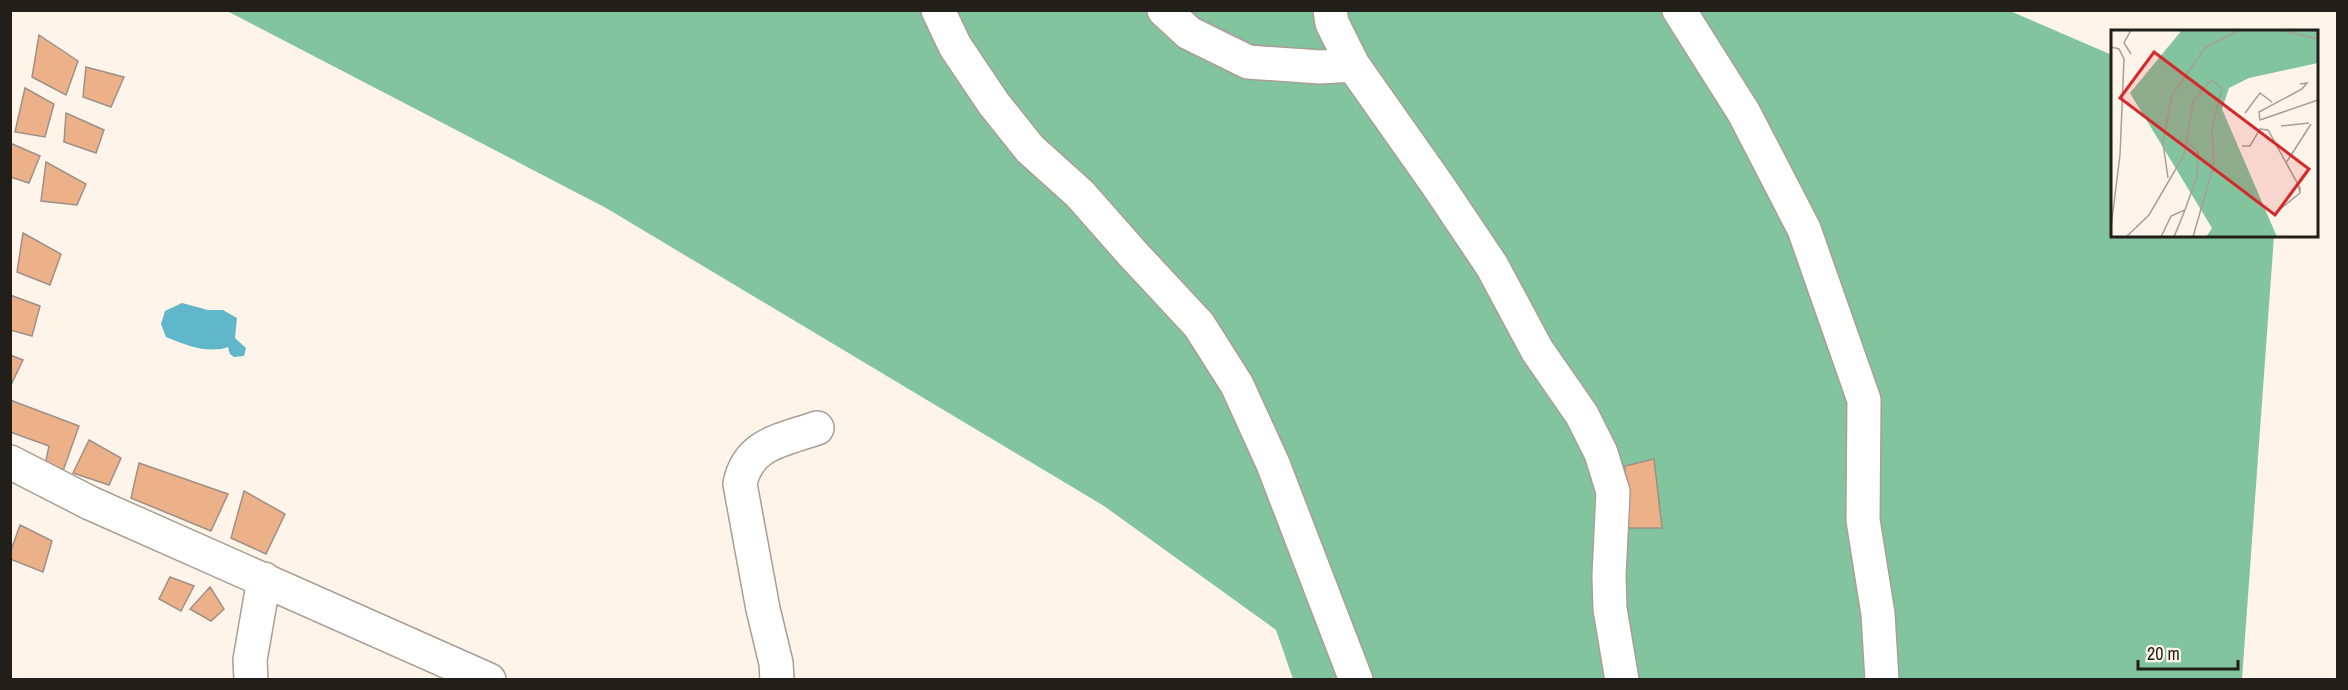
<svg xmlns="http://www.w3.org/2000/svg" width="2348" height="690" viewBox="0 0 2348 690" font-family="'Archivo Narrow',sans-serif">
	<rect width="100%" height="100%" fill="#fef4ea"/>
	<path fill="#82c49e" d="M227,11H2010L2112,55V236H2274L2242,679H1293L1276,630L1104,506L606,208Z"/>
	<path fill="#5fb7c9" d="M182,303L208,310H223L237,318L235,338L246,348L244,356L234,357L230,354L228,347C208,354 185,345 166,337L161,324L165,311Z"/>
	<path fill="#edb189" stroke="#9e9087" stroke-width="1.5" d="M39,35L78,61L66,95L32,77Z
		M86,67L124,77L111,107L83,97Z
		M25,88L54,104L45,137L15,132Z
		M66,113L104,130L96,153L64,142Z
		M10,143L40,156L29,183L10,177Z
		M46,162L86,184L77,205L41,201Z
		M23,233L61,254L50,285L17,272Z
		M10,295L40,306L32,336L10,330Z
		M10,355L23,360L10,387Z
		M10,400L79,426L63,471L44,470L49,446L10,432Z
		M89,440L121,458L109,485L73,473Z
		M1654,459L1662,528H1625V466Z
		M139,463L228,494L211,531L131,498Z
		M244,491L285,514L266,554L231,538Z
		M20,525L52,541L43,572L10,559V553Z
		M170,577L194,586L181,611L159,599Z
		M210,587L224,609L211,621L190,609Z"/>
	<g fill="none" stroke-linecap="round" stroke-linejoin="round">
		<defs>
			<path id="street" d="M938,10L955,46L994,104L1030,149L1080,194L1132,253L1199,325L1237,385L1273,464L1356,680
				M1164,10L1189,33L1248,62L1320,67L1353,65
				M1330,10L1332,23L1353,65L1439,187L1492,266L1537,350L1582,415L1601,453L1613,492L1609,576L1610,609L1622,680
				M1679,10L1744,113L1804,229L1864,400L1863,520L1878,614L1882,680
				M10,462L90,503L489,680
				M251,680L250,660L264,579
				M777,680L776,663L763,609L740,484C748,443 783,440 817,428"/>
		</defs>
		<use href="#street" stroke="#aa9e93" stroke-width="36"/>
		<use href="#street" stroke="#fff" stroke-width="33"/>
	</g>
	<g transform="translate(2111 30)">
		<rect width="207" height="207" fill="#fef4ea"/>
		<path d="M71,0H207V33L138,48L118,58L111,79L166,207H95L101,198L19,63Z" fill="#82c49e"/>
		<path fill="none" stroke="#a69e97" stroke-width="1.5" d="M20,0L13,13L20,24M169,0L207,9M0,17L8,19L13,29L9,125L0,197M189,54L196,53L191,59L148,82L149,90L207,70M134,83L149,63L161,72M170,96L198,93M131,116H139L149,99L157,100L189,158V163L187,154M175,133L200,94M57,148L52,113L61,65L94,18L129,0M168,180L189,163M15,207L38,185L73,125L82,72L100,50L111,58L101,98L103,134L82,207M50,207L60,186L74,180L86,146L87,123L78,113M63,207L74,180"/>
		<path fill="#d62828" fill-opacity="0.15" stroke="#d62828" stroke-width="3" d="M43,22L198,139L164,185L9,68Z"/>
		<rect width="207" height="207" fill="none" stroke="#221e1a" stroke-width="3"/>
	</g>
	<rect width="2348" height="690" fill="none" stroke="#221e1a" stroke-width="24"/>
	<path d="M2138 660v9h100v-9" fill="none" stroke="#221e1a" stroke-width="3"/>
	<text x="2147" y="660" font-size="18" fill="#221e1a" stroke="#fef4ea" stroke-width="4.5" paint-order="stroke">20 m</text>
</svg>
